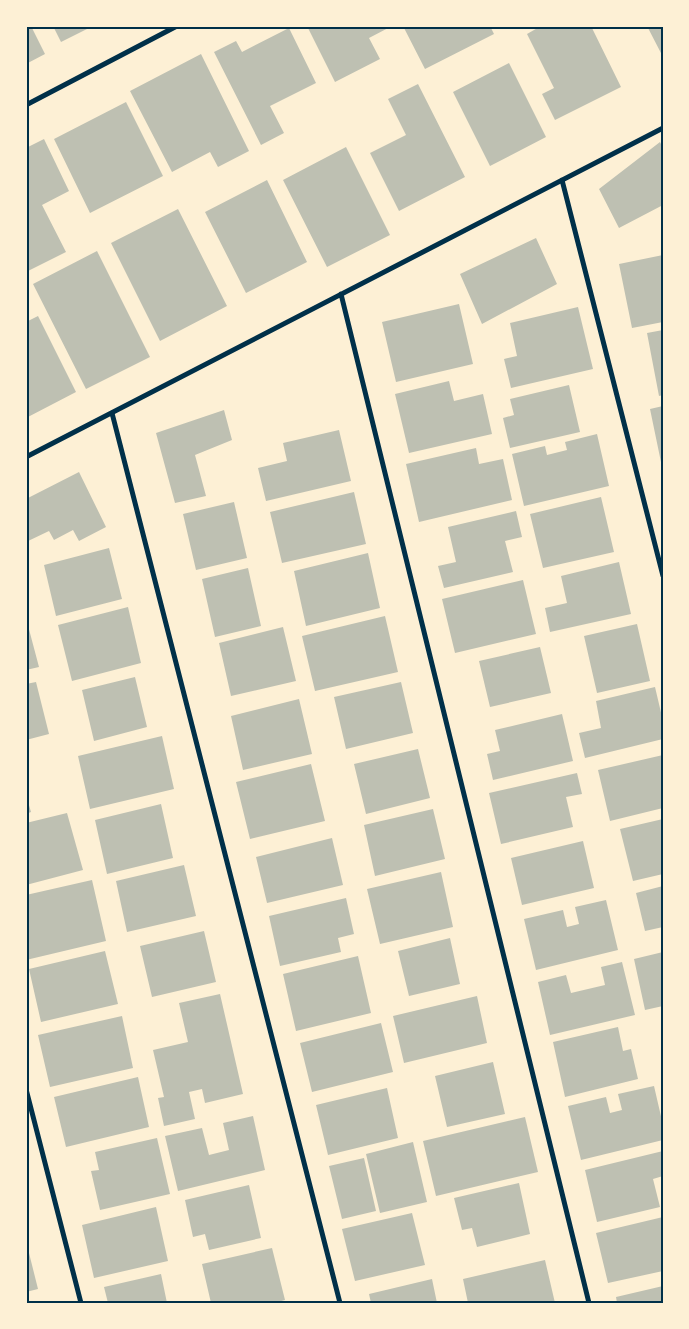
<svg xmlns="http://www.w3.org/2000/svg" width="689" height="1329" viewBox="0 0 689 1329" font-family="Montserrat,sans-serif">
	<rect width="100%" height="100%" fill="#fdf0d5"/>
	<path fill="#bec0b2" d="M26,26H31L45,54L26,64Z
		M53,26H93L61,42Z
		M307,26H392L369,38L380,59L335,82Z
		M403,26H490L494,34L425,69Z
		M541,26H591L621,87L555,120L542,94L554,88L527,34Z
		M647,26H663V57Z
		M289,28L316,83L270,106L284,133L261,145L214,52L236,41L242,52Z
		M201,54L249,151L218,167L210,152L172,172L130,91Z
		M509,63L546,137L490,166L453,92Z
		M418,84L465,177L399,211L370,153L406,135L388,99Z
		M126,102L163,176L90,213L54,139Z
		M44,139L69,191L42,205L66,252L26,272V148Z
		M660,142L663,148V205L619,228L599,189Z
		M346,147L390,235L327,267L283,180Z
		M267,180L307,262L246,293L205,212Z
		M178,209L227,306L160,341L111,243Z
		M536,238L557,284L482,324L460,274Z
		M97,251L150,357L86,389L33,284Z
		M663,255V322L632,328L619,264Z
		M459,304L473,364L396,382L382,322Z
		M578,307L593,369L511,388L504,359L517,356L510,323Z
		M38,316L76,392L26,418V322Z
		M663,330V395L659,396L647,333Z
		M449,381L454,401L483,394L492,434L409,453L395,394Z
		M569,385L580,432L510,448L503,418L514,415L510,399Z
		M663,406V467H662L650,409Z
		M224,410L232,440L195,455L206,496L175,503L156,433Z
		M339,430L351,481L266,501L258,468L287,461L283,443Z
		M597,434L609,486L524,506L512,454L545,446L547,455L567,450L565,442Z
		M476,448L479,464L503,459L512,500L419,522L406,464Z
		M79,472L106,527L79,541L73,530L54,540L49,531L26,542V499Z
		M354,492L366,544L282,563L270,512Z
		M601,497L614,552L543,568L530,514Z
		M234,502L247,558L196,570L183,514Z
		M516,511L522,537L505,541L513,572L444,588L438,566L456,562L448,527Z
		M109,548L122,599L56,616L44,565Z
		M368,553L380,608L306,626L294,571Z
		M619,562L631,614L550,632L545,608L567,603L561,576Z
		M248,568L261,626L215,637L202,579Z
		M523,580L536,634L455,653L442,599Z
		M128,607L141,663L72,681L58,625Z
		M385,616L398,672L315,691L302,636Z
		M26,618L39,667L26,670Z
		M637,624L650,681L597,693L584,636Z
		M283,627L296,681L231,696L219,643Z
		M540,647L551,693L490,707L479,661Z
		M135,677L147,727L94,741L82,690Z
		M36,682L49,734L26,740V684Z
		M401,682L413,733L346,749L334,697Z
		M655,687L663,721V739L585,758L579,733L601,728L596,701Z
		M299,699L312,754L243,770L231,716Z
		M562,714L573,761L493,780L487,754L500,751L495,730Z
		M162,736L174,789L90,809L78,756Z
		M418,749L430,798L366,814L354,764Z
		M663,755V808L610,821L598,770Z
		M311,764L325,821L250,839L236,782Z
		M577,773L582,794L566,797L573,827L501,844L489,793Z
		M26,795L31,812L26,814Z
		M161,804L173,858L107,874L95,820Z
		M433,809L445,859L375,876L364,825Z
		M67,813L83,870L26,885V823Z
		M663,819V874L633,881L620,829Z
		M332,838L343,885L267,903L256,857Z
		M583,841L594,888L522,905L511,858Z
		M184,865L196,916L127,932L116,881Z
		M441,872L453,927L380,944L367,889Z
		M92,880L106,941L26,960V895Z
		M663,886V927L645,931L636,893Z
		M346,898L354,934L338,938L341,952L280,966L269,916Z
		M606,900L618,950L536,970L524,919L563,910L567,927L579,924L575,907Z
		M204,931L216,982L152,997L140,946Z
		M450,938L460,984L409,996L398,951Z
		M105,951L118,1004L41,1022L29,969Z
		M663,952V1006L645,1010L634,959Z
		M358,956L371,1013L296,1031L283,974Z
		M622,962L635,1015L550,1035L538,982L566,975L571,993L605,985L601,967Z
		M220,994L243,1094L205,1103L202,1089L189,1092L195,1119L164,1126L158,1098L164,1097L153,1050L188,1042L179,1003Z
		M477,996L487,1043L404,1063L393,1016Z
		M122,1016L133,1068L50,1087L38,1035Z
		M381,1023L393,1072L312,1092L300,1043Z
		M618,1027L623,1051L631,1049L638,1079L565,1097L553,1042Z
		M493,1062L505,1114L447,1127L435,1076Z
		M138,1077L149,1127L66,1147L54,1097Z
		M654,1086L663,1125V1140L581,1160L568,1106L606,1097L610,1113L622,1110L618,1094Z
		M387,1088L398,1138L328,1155L316,1105Z
		M253,1116L265,1170L178,1191L165,1136L202,1128L209,1155L229,1150L223,1123Z
		M525,1117L538,1172L436,1196L423,1141Z
		M157,1138L170,1194L100,1210L91,1171L99,1170L95,1152Z
		M413,1142L427,1202L380,1213L366,1154Z
		M663,1151V1176L653,1179L660,1207L597,1222L585,1170Z
		M364,1158L376,1211L342,1219L329,1166Z
		M519,1183L530,1234L477,1247L472,1228L462,1230L454,1198Z
		M249,1185L261,1238L209,1250L205,1234L193,1237L185,1200Z
		M156,1207L168,1261L94,1278L82,1225Z
		M412,1213L425,1265L355,1281L342,1229Z
		M663,1217V1271L608,1283L596,1233Z
		M26,1241L38,1289L26,1292Z
		M272,1248L285,1300L274,1303H211L202,1264Z
		M545,1260L555,1303H468L463,1279Z
		M161,1274L167,1303H108L104,1287Z
		M432,1279L437,1303H371L369,1294Z
		M663,1286V1303H617L616,1297Z"/>
	<g fill="none" stroke-linecap="round" stroke-linejoin="round">
		<path stroke="#003049" stroke-width="5" d="M26,105L177,26
			M562,180L663,576
			M341,294L589,1303
			M112,413L340,1303
			M26,457L663,128
			M26,1089L81,1303"/>
	</g>
	<rect width="689" height="1329" fill="none" stroke="#fdf0d5" stroke-width="55"/>
	<rect x="28" y="28" width="634" height="1274" fill="none" stroke="#003049" stroke-width="2"/>
</svg>
